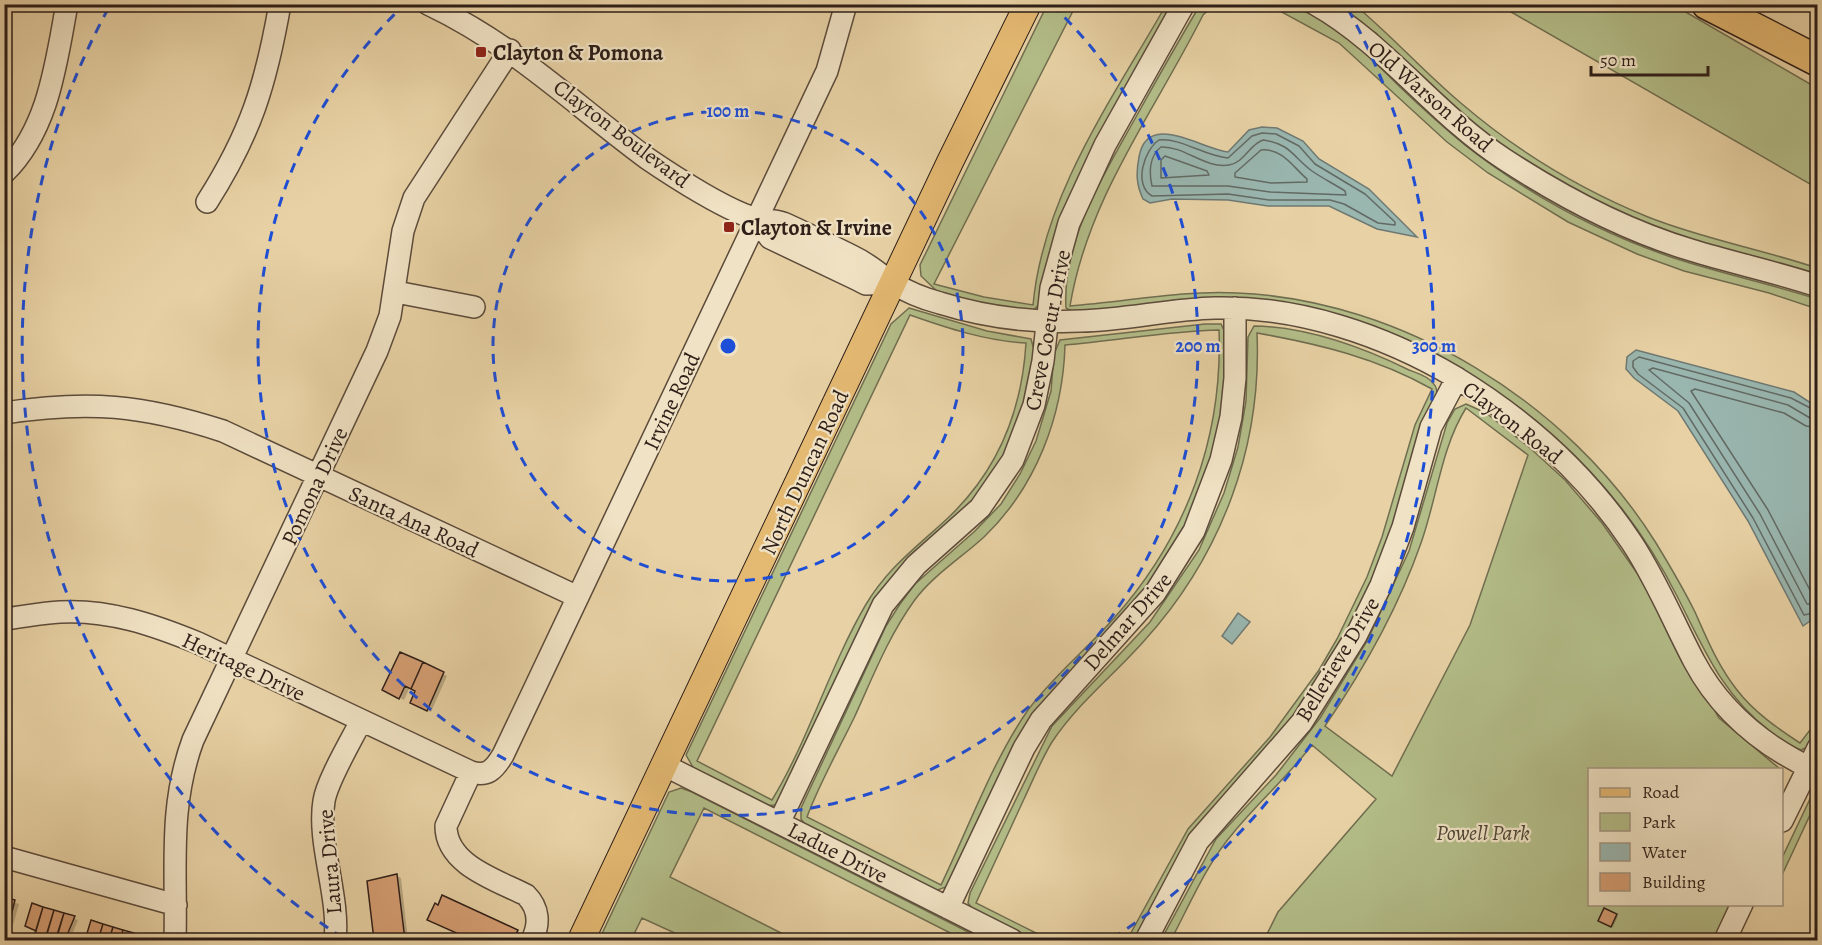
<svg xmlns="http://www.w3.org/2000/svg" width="1822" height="945" viewBox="0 0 1822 945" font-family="Alegreya,serif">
	<rect width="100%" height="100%" fill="#e8d2a5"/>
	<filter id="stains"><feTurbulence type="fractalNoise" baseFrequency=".00333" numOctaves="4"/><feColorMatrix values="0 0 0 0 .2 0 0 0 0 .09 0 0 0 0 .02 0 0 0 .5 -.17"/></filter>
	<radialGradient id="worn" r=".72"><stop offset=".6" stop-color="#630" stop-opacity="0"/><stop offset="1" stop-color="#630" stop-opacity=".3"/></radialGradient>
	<path fill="#b3bd88" stroke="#706e50" stroke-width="1.5" fill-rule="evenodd" d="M1672,4L1817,88V188L1499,5Z
		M1047,5H1076L934,284L984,297L1033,305C1043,195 1113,98 1166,5H1177L1041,301L1035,309L1028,312L1013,311L939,293L921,276L920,265Z
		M1200,5H1213L1203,15C1155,111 1088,197 1070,306C1126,302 1181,290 1237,293C1403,300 1569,403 1656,543C1670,566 1683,588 1695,612C1707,639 1718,666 1737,690C1754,712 1777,728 1800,743L1817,721C1817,734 1815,745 1801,750C1789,746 1780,739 1770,731C1722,695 1703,647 1677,596C1615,473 1509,380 1381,333C1363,327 1343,316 1324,313C1299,310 1271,313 1246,313C1189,313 1132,313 1075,313L1066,308C1062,240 1104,174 1136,117C1157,79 1178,42 1200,5Z
		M1269,5C1323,4 1364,52 1400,87C1421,107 1443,127 1465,145C1525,192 1596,231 1668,256C1718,273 1768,283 1817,299V309L1769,293L1684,271L1637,254L1568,222L1488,173L1447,142L1339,43Z
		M1332,5L1356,6C1393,37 1425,73 1462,104C1517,151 1582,190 1648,217C1703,239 1761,249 1817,268V278L1711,249L1632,220L1535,169L1471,123L1404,63L1376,33Z
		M909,308L987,331L1031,339L1035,353L1016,439L979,501L909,563L782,799L775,805L762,806L694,769L686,755L891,324ZM910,315C947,328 986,341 1026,343C1022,410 998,470 949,517C917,547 888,567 865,606C829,668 809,739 772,800L697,761Z
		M1205,324H1221L1227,337L1228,363L1216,456L1167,566L1047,701L951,885L935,891L810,831L801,819V808L886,626L900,604L915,584L975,531L1001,504L1020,474L1036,441L1051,391L1054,354L1060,340ZM1219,330C1223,438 1186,537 1115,617C1087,649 1053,676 1028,710C993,760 968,829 941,885L807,817C819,784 838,751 854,718C872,679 888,637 914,601C932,576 961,558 984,537C1036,487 1063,416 1065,345C1116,341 1167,331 1219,330Z
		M1254,326C1306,327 1362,347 1409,370C1417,373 1428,376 1433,383C1438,388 1437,393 1436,400L1392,537L1340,652L1139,940H1127L1188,829L1270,737L1319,670L1337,639L1367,577L1382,537L1415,425L1432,389C1377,358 1319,344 1257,333C1262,448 1221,556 1144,641C1114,675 1077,704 1052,742C1041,760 1033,780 1024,799C1008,834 992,868 976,903L1050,940H1028L976,913L968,903L970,893L1052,726L1150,622L1199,550L1224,493L1238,447L1246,401L1248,337Z
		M1466,404L1486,413L1530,448L1565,480L1602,523L1637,573L1719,718L1780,769L1590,770V904L1732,905L1716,940H1264L1278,912L1376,799L1312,745C1288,776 1259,802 1234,832C1207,863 1190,904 1171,940H1161L1216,839L1276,775L1320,718L1367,641L1409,551L1447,423L1455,409ZM1466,408L1528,455L1470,625L1392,776L1325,726C1364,669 1398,609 1421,543C1437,498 1441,448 1466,408Z
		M681,788L692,792L984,940H964L704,808L670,877L795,940H690L642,918L631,940H599L669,792Z
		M1817,793V800L1782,875V858L1810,799Z"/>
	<path fill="#99b6af" stroke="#6e7973" stroke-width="1.5" d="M1262,127L1277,128L1303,141L1319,159L1369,189L1417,237L1377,229L1329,206H1268L1228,200L1172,199L1150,203L1143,199C1136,184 1136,173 1139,157C1147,110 1201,149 1228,152L1249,130Z
		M1636,350L1794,392L1817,407V616L1803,626L1748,521L1678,411L1634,378L1626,369L1627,357Z
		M1238,613L1250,622L1232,644L1222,636Z"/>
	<path fill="#0003" d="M401,654L447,676L431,712L416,705L417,691L410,687L404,700L388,692Z
		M397,876L401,878L408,940H375L368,882Z
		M443,897L517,931L521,933L519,940H475L429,919Z
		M4,899L19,904L13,925L4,923Z
		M33,905L78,920L70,940L41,935Z
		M1605,910L1618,916L1613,927L1600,920Z
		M92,922L133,935L137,937L136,940H86Z"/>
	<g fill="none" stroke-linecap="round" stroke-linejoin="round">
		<path stroke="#636a64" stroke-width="1.5" d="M1262,133L1276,134L1299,146L1315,164L1365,194L1395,222V225L1378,223L1344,204L1330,200H1269L1228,194L1152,196C1133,185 1144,150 1159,140C1182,138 1204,156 1228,158L1252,136Z
			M1263,140C1291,144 1292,156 1312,171C1322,178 1334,184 1345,191L1346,195L1270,192L1228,186H1152C1149,173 1149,156 1161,147C1185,146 1205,169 1229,165C1244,163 1250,144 1263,140Z
			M1261,150C1282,148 1293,167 1307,179V182L1271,183L1235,177V173Z
			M1165,156L1207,171L1209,175L1161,178V160Z
			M1818,412L1791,398L1639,357L1633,361V367L1638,374L1683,408L1753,518L1804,615L1818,612
			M1818,419L1810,418L1788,405L1653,368L1649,370L1689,403L1760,514L1807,604H1818
			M1818,428L1806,426L1784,413L1695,389L1691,391L1768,510L1812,594L1818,595"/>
	</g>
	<path fill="#d69f74" stroke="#2d1e18" stroke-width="1.5" d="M400,652L423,662L411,689L405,686L399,699L382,690Z
		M423,662L444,672L427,711L410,703L415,691L411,689Z
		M397,874L405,940H374L367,881Z
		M442,895L518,930L513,940H472L427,920L435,903L438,905Z
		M4,897L15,900L9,924H6Z
		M32,903L43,907L36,931L25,926Z
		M43,907L54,910L46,936L35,933Z
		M1604,908L1617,914L1611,927L1598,921Z
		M54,910L64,913L57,937L47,934Z
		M64,913L75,916L65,940L56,938Z
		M91,920L103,924L98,940H85Z
		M103,924L113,927L109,940H98Z
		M113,927L123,930L120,940H109Z
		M123,930L134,933L132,940H120Z"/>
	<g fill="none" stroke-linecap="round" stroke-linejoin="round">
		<defs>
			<path id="minor" d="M428,4C516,46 572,103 648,159C673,176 730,213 758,219C767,221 775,220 783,223C806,233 829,245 852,256C871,265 877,273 893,283C907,292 925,299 940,303C985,317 1033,323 1081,321C1126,320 1170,309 1215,308C1298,306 1384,335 1455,377C1524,419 1587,475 1632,543C1657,581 1673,621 1694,661C1721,712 1766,748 1818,772
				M1315,4C1386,44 1435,114 1504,159C1562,197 1624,230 1691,250C1733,263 1776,272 1818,286
				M4,173C49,129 56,63 67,4
				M207,202C251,133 266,84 280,4
				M756,219L770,238L856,279L866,284L894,283
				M396,292L474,307
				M4,413C88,400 143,405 223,431L578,597
				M4,619C23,617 41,613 60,612C108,609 154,625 198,643L471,772C487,777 494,770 503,755L827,71L846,4
				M664,765L1012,940
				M471,772L446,826C446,865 497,880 526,895C539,908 540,924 532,940
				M1782,821L1818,748
				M779,823L883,605L916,565L980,508L1013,460L1034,405L1043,361L1051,288L1069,223L1105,145L1184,4
				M4,857L176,905
				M948,908L1024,748L1041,720L1155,593L1194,531L1221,460L1231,417L1235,378V308
				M175,940C177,870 168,808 193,740L377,351L390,316L403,231L414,198L510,50
				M335,940C340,897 317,843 324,801C327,781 351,741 361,721
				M1146,940L1198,841L1302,722L1356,636L1381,585L1403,527L1431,427L1457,378
				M1725,940L1742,904"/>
			<path id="major" d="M581,940L950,162L1028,4"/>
			<path id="highway" d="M1707,4L1818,61"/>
		</defs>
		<use href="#minor" stroke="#5c4b3b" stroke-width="24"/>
		<use href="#major" stroke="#2d1e18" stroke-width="28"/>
		<use href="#highway" stroke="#2d1e18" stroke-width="33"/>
		<use href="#minor" stroke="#f0e2c4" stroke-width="21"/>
		<use href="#major" stroke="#e4b972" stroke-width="26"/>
		<use href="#highway" stroke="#e4b972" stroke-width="30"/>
	</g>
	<g fill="none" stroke="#1d4ed8" stroke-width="3" stroke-dasharray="10 8">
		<circle cx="728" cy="346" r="235"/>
		<path d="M1052 5A470 470 0 1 1 404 5"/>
		<path d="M343 938A706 706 0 0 1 108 9M1348 9A706 706 0 0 1 1113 938"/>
	</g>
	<g fill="#8f2418" stroke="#f0e2c4" stroke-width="2">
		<rect x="475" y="46" width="12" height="12" rx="3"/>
		<rect x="723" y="221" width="12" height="12" rx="3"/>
	</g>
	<g text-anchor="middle" stroke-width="4.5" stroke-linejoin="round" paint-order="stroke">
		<g font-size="22" font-weight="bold" fill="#2d1e18" stroke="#f0e2c4" text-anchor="start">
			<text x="493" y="60">Clayton &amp; Pomona</text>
			<text x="741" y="235">Clayton &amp; Irvine</text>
		</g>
		<g font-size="22" fill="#2d1e18" stroke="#f0e2c4">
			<text transform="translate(1431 96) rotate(41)" y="8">Old Warson Road</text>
			<text transform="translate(622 133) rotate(37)" y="8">Clayton Boulevard</text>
			<text transform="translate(1047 330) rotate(-79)" y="8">Creve Coeur Drive</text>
			<text transform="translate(671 401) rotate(-65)" y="8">Irvine Road</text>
			<text transform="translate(1513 422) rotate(38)" y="8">Clayton Road</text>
			<text transform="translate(804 472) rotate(-65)" y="8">North Duncan Road</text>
			<text transform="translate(314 486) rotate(-65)" y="8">Pomona Drive</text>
			<text transform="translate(414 521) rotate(25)" y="8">Santa Ana Road</text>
			<text transform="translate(1127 621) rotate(-49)" y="8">Delmar Drive</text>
			<text transform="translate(1337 659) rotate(-59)" y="8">Bellerieve Drive</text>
			<text transform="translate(244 666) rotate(25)" y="8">Heritage Drive</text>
			<text transform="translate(838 852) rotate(27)" y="8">Ladue Drive</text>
			<text transform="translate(329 862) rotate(-95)" y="8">Laura Drive</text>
		</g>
		<g font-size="22" font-style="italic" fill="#4e4634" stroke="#f0e2c4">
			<text x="1483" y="840">Powell Park</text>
		</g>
	</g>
	<circle cx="728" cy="346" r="9" fill="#1d4ed8" stroke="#f0e2c4" stroke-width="3"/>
	<g font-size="18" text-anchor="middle" font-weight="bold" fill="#1d4ed8" stroke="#f0e2c4" stroke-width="4.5" stroke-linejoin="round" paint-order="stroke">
		<text x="728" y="117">100 m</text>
		<text x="1198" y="352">200 m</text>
		<text x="1434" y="352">300 m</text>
	</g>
	<rect width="1822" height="945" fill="none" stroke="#e8d2a5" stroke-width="24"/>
	<rect x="6" y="6" width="1810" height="933" fill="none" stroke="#2d1e18" stroke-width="3"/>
	<rect x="12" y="12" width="1798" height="921" fill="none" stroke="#2d1e18" stroke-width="1.5"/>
	<rect x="1588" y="768" width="195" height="138" fill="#f0e2c4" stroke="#a2947f" stroke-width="1.5"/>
	<rect x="1600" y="788" width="30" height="9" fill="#e4b972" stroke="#a2947f" stroke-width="1.5"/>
	<text x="1642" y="798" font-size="18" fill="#2d1e18">Road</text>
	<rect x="1600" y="813" width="30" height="18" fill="#b3bd88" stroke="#a2947f" stroke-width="1.5"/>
	<text x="1642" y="828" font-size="18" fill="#2d1e18">Park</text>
	<rect x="1600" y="843" width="30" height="18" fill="#99b6af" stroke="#a2947f" stroke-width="1.5"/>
	<text x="1642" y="858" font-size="18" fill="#2d1e18">Water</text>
	<rect x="1600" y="873" width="30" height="18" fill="#d69f74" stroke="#a2947f" stroke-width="1.5"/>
	<text x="1642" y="888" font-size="18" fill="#2d1e18">Building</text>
	<path d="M1591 66v9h117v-9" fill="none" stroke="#2d1e18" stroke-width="3"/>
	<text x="1600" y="66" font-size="18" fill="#2d1e18" stroke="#f0e2c4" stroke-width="4.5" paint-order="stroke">50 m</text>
	<rect width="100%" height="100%" filter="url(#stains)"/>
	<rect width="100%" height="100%" fill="url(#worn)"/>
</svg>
